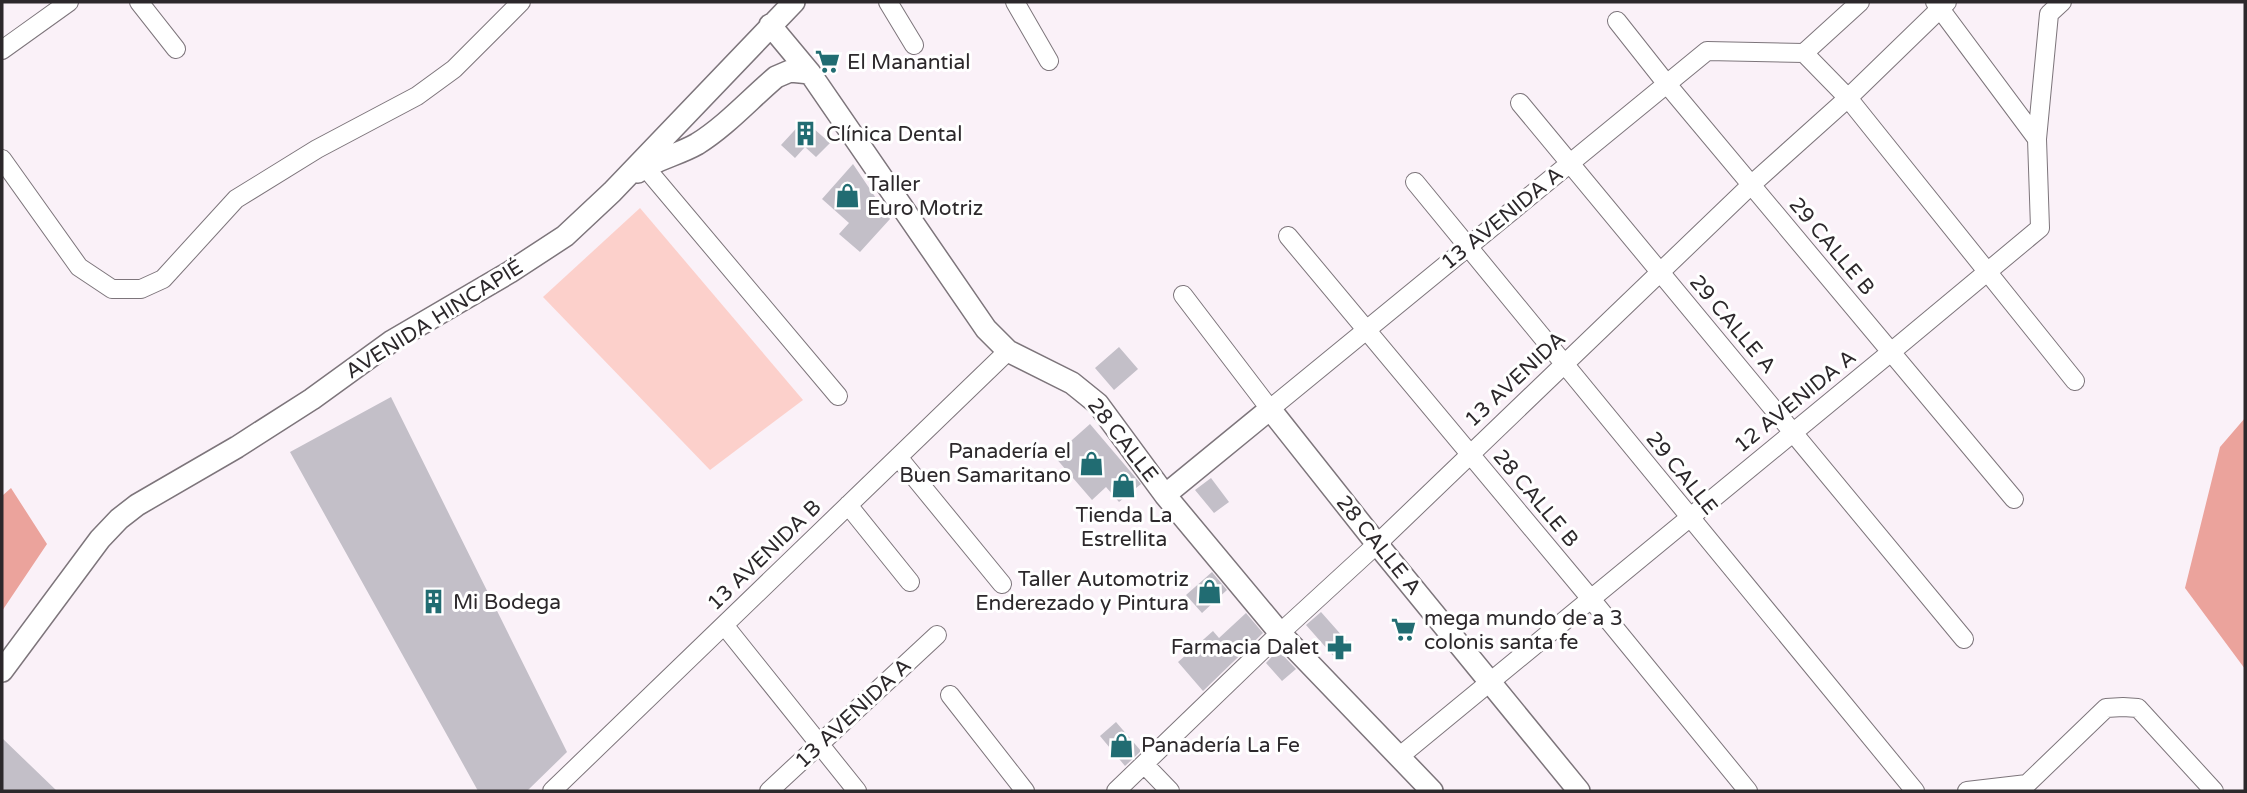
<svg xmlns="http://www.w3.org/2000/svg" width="2247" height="793" viewBox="0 0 2247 793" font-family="'Varela Round',sans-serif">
	<rect width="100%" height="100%" fill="#faf1f8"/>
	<path fill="#fcd0cb" d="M640,208L803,400L710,470L543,297Z"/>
	<path fill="#eba39c" d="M2245,418V669L2185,588L2220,447Z
		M11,488L47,544L2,611V496Z"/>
	<path fill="#c3bfc8" d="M804,120L830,143L816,157L805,147L795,158L781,145Z
		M853,164L890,219L860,252L839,234L849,223L822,199Z
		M1119,347L1138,369L1114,390L1095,368Z
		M391,397L567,752L527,791H478L290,452Z
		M1090,424L1141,484L1119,502L1106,487L1092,500L1054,456Z
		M1211,478L1229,502L1214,513L1195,490Z
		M1212,572L1227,590L1202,613L1186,595Z
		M1321,612L1352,647L1337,660L1306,625Z
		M1246,613L1263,633L1203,691L1178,662L1213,631L1219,638Z
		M1278,650L1296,669L1282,681L1266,663Z
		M1116,722L1141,751L1125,766L1100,736Z
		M2,738L57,791H2Z"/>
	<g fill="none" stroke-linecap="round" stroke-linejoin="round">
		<defs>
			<path id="minor" d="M139,2L176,49
				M888,2L914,45
				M1015,2L1049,61
				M1935,2L2037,139
				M1617,21L1666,83L2014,499
				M2,50L69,2
				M1804,53L1848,98L2075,381
				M1520,103L1964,639
				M2,159L79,267L112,289H141L163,279L236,199L317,149L417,96L454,69L521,2
				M645,167L838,396
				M1415,182L1915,791
				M1288,236L1591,599L1748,791
				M1183,295L1270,409L1707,51L1804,53L1860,2
				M898,457L1002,584
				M848,505L910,582
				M724,625L857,791
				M950,695L1025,791
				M1400,756L1891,352L2040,228L2037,139L2049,14L2062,2
				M1144,764L1170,791
				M552,791L1008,351
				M769,791L937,635
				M1116,791L1280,633L1377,544L1751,185L1848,98L1947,2
				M1967,791L2027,784L2106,708L2123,707L2138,708L2214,791"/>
			<path id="major" d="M770,25L810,73L986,329L1008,351L1072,383L1098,404L1165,495L1280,633L1432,791
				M638,172C655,159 678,155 697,144C726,126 750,99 776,77L790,71L810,73
				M1165,495L1270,409L1377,544L1579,791
				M2,671L100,539L119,519L137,505L237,447L312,399L392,341L510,272L565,236L612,192L794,2"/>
		</defs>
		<use href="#minor" stroke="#7d757b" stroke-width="20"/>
		<use href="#major" stroke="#7d757b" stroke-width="24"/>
		<use href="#minor" stroke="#fff" stroke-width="18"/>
		<use href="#major" stroke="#fff" stroke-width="21"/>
	</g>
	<defs>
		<symbol id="supermarket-bare" viewBox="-9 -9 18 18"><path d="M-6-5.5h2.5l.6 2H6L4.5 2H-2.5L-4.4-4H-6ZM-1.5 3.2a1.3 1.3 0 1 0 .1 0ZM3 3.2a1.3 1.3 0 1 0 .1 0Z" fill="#216c72" stroke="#fff" stroke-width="2.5" paint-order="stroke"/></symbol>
		<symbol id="building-bare" viewBox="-9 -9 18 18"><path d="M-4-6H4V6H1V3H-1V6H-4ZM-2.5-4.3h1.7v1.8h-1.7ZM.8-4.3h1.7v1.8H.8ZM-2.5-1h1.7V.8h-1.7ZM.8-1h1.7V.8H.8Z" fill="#216c72" stroke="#fff" stroke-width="2.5" paint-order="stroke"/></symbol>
		<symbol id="shop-bare" viewBox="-9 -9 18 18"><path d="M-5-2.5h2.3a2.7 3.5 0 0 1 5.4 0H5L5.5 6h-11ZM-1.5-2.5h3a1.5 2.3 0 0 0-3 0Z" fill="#216c72" stroke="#fff" stroke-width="2.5" paint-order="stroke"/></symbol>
		<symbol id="pharmacy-bare" viewBox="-9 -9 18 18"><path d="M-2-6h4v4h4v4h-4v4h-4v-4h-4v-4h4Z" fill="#216c72" stroke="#fff" stroke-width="2.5" paint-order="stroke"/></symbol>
	</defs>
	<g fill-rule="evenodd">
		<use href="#supermarket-bare" x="810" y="44" width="35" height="35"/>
		<use href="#building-bare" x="788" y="116" width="35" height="35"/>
		<use href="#shop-bare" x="830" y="178" width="35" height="35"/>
		<use href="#shop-bare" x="1074" y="446" width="35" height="35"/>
		<use href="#shop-bare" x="1106" y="468" width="35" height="35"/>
		<use href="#shop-bare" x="1192" y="574" width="35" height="35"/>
		<use href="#building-bare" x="416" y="584" width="35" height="35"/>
		<use href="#supermarket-bare" x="1386" y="612" width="35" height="35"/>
		<use href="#pharmacy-bare" x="1322" y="630" width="35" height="35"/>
		<use href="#shop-bare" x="1104" y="728" width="35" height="35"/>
	</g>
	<g text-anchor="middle" stroke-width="6" stroke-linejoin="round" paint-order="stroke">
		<g font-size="21" fill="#2c282b" stroke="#fff" text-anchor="start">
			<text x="847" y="69">El Manantial</text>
			<text x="826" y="141">Clínica Dental</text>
			<text x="867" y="191">Taller<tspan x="867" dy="24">Euro Motriz</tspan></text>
			<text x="1071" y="458" text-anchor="end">Panadería el<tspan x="1071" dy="24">Buen Samaritano</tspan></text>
			<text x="1124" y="522" text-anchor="middle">Tienda La<tspan x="1124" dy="24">Estrellita</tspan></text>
			<text x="1189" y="586" text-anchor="end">Taller Automotriz<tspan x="1189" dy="24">Enderezado y Pintura</tspan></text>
			<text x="453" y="609">Mi Bodega</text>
			<text x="1424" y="625">mega mundo de a 3<tspan x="1424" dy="24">colonis santa fe</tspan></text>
			<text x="1319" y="654" text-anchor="end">Farmacia Dalet</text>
			<text x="1141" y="752">Panadería La Fe</text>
		</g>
		<g font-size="21" fill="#2c282b" stroke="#fff">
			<text transform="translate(1502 218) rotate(-39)" y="7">13 AVENIDA A</text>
			<text transform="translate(1832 246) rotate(50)" y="7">29 CALLE B</text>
			<text transform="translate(434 319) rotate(-32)" y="7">AVENIDA HINCAPIÉ</text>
			<text transform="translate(1733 324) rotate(50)" y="7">29 CALLE A</text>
			<text transform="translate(1515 379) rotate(-43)" y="7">13 AVENIDA</text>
			<text transform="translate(1795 401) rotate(-39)" y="7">12 AVENIDA A</text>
			<text transform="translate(1123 440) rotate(52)" y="7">28 CALLE</text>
			<text transform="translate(1682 473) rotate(51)" y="7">29 CALLE</text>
			<text transform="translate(1536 498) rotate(50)" y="7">28 CALLE B</text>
			<text transform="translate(1379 545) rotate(51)" y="7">28 CALLE A</text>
			<text transform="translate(764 555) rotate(-44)" y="7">13 AVENIDA B</text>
			<text transform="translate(853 713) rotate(-43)" y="7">13 AVENIDA A</text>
		</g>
	</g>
	<rect width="2247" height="793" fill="none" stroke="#2c282b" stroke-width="7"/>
</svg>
